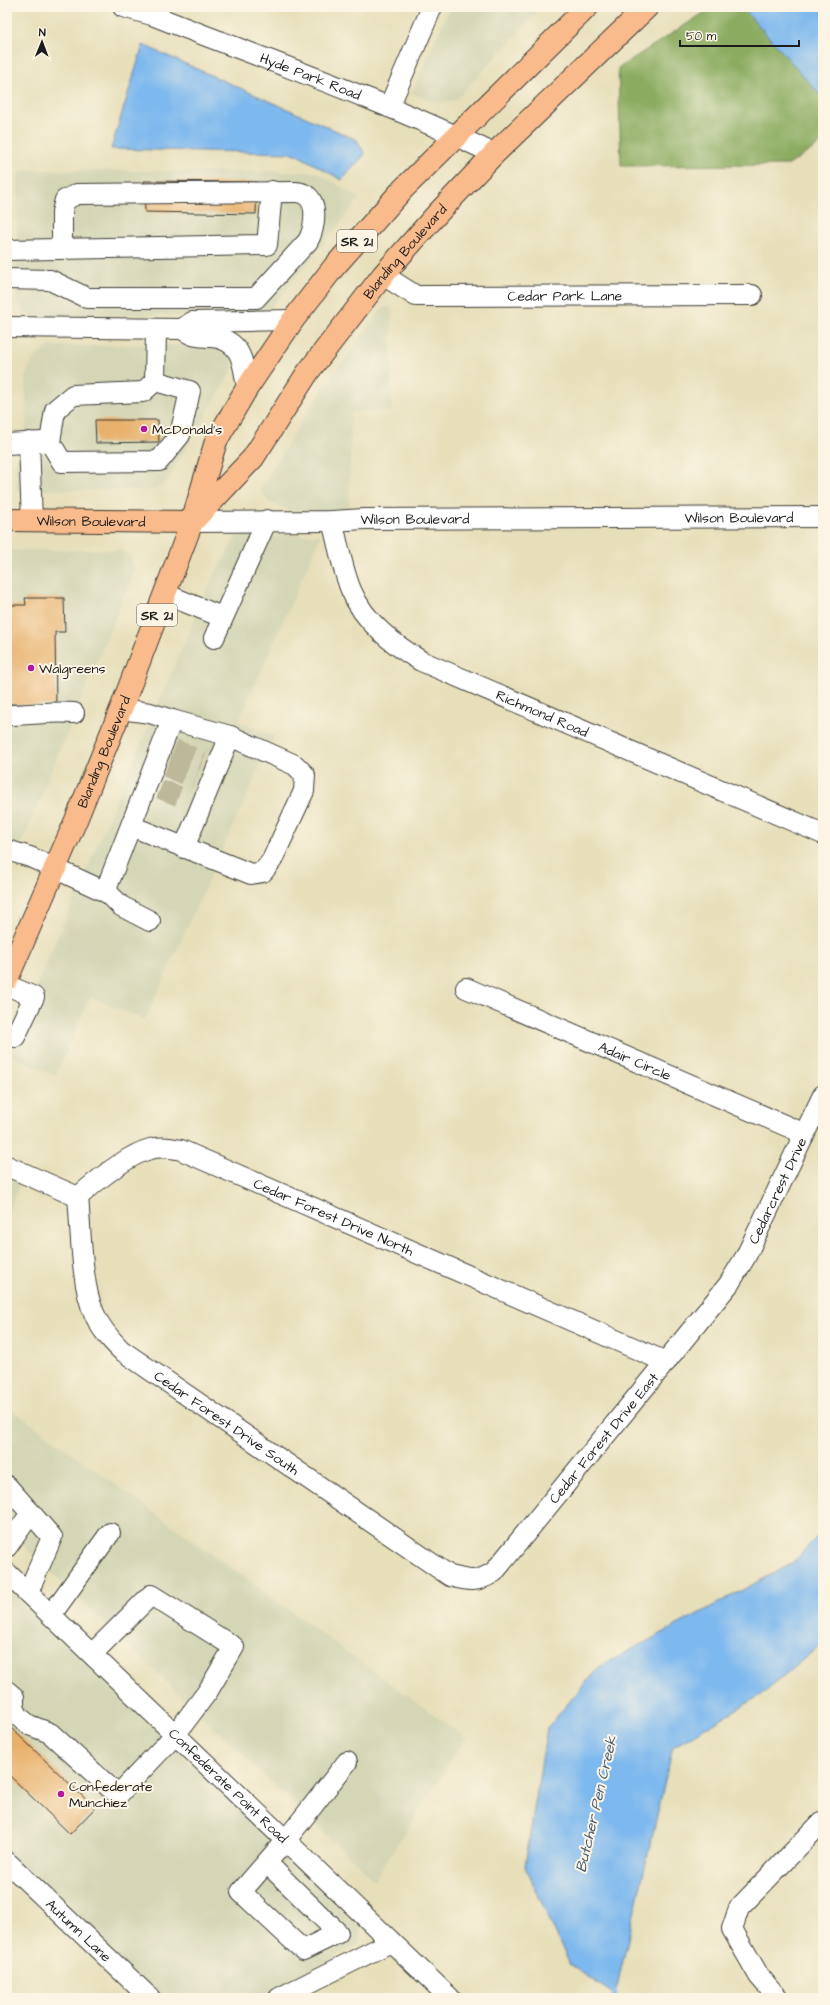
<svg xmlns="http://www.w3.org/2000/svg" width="830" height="2005" viewBox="0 0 830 2005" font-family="'Architects Daughter',sans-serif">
	<rect width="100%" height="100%" fill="#fcf5e5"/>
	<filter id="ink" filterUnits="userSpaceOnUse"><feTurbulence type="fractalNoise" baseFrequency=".025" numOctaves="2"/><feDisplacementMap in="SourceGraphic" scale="8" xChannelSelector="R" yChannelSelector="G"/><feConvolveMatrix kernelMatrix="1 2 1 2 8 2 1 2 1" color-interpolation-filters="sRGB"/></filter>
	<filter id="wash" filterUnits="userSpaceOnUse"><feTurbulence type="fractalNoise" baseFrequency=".012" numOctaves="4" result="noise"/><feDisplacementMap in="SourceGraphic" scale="16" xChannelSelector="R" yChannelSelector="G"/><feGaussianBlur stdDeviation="0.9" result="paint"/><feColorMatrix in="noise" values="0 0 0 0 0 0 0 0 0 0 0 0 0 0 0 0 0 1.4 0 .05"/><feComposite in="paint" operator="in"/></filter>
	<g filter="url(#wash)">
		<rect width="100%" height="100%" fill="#e7dfba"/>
		<path fill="#d4d6b6" d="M450,7H542L456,100L436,103L412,93Z
			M18,170L316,172L360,198L265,315L31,316L21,310L16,298Z
			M391,307L392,411L351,412L349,512L289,511L269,502L260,489L313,403L382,308Z
			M216,344L229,352L234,367L167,481L155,490H15V463L27,422L25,376L35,357L49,346Z
			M237,535H321L239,721L274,736L145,1020L90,997L56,1076L7,1054L211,581Z
			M7,550H118L128,554L132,560L135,570L7,878Z
			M7,1174L21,1180L7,1216Z
			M7,1406L466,1738L374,1880L7,1530Z
			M7,1585L361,1928L360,1943L259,1998H157L7,1852Z"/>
		<path fill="#8bac61" stroke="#54643e" d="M713,7H742L823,98V142L789,165L621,166L618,68Z"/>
		<path fill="#7db8ee" stroke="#4c6a85" d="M742,7H823V98Z
			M143,45L357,140L365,154L342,180L294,153L111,149Z
			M823,1530V1643L759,1696L673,1747L615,1995L570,1965L525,1866L547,1728L599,1667L793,1563Z"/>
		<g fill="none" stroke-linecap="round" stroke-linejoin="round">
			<path stroke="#7db8ee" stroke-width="5" d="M613,1998L615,1995L614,1988"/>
		</g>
		<g id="blocks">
			<path fill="#e8b06b" d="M144,181L257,182L256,214L145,212Z
				M95,420H158L159,442L96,443Z
				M25,598H64L65,632H55L56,705L7,704V605H26Z
				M7,1724L95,1808L70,1834L7,1773Z"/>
		</g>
	</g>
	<g filter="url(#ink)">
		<use href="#blocks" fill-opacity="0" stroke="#3a3934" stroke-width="1"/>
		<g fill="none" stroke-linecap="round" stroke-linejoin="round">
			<path stroke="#beb89a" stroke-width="20" stroke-dasharray="20 10" stroke-linecap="butt" d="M174,749L203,761
				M167,767L195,779
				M160,789L186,799"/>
			<defs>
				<g id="minor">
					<path id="s1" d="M123,7L152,15C266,60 383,100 494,154"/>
					<path d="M389,107L432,7"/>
					<path d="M7,250L267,245L272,191"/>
					<path id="s2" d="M383,275L416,296L752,295"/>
					<path d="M7,279L50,280L87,298H256L308,241C314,230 320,202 304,194C302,193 298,192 295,192L77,194L65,200L62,212V248"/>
					<path d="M7,327L182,329C195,338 198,336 212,337C243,340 243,364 247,388"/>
					<path d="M182,329L192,322L293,320"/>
					<path d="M155,381L190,391L180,435L159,461L62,462L50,442L55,410L73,395L143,392L155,381L156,329"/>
					<path d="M29,442L32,521"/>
					<path d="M7,444L42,442"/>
					<path id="s3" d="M332,521C338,543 342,568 351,590C364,622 393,644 421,661L823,834"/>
					<path id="s4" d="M192,522L332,521L364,519L823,517"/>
					<path d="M165,594L222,617"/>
					<path d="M214,638L267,520"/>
					<path d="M7,715C30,715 51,711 74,713"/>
					<path d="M131,826L251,874L263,872L272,860L304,791L305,775L295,765L230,736L172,720"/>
					<path d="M184,848L230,736"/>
					<path d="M7,850L30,857L108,893L121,906L150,921"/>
					<path d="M105,892L172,720L150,713L121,709"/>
					<path d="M7,985L34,997L15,1037L7,1033"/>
					<path id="s5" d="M466,988L805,1134"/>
					<path d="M7,1166L78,1197"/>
					<path id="s6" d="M78,1197C81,1229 81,1285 94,1313C100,1328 110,1339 121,1350L450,1576C469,1581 477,1583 494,1572L729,1284L746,1256L823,1095"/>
					<path id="s7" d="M78,1197C95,1182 128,1155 150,1149C161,1146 171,1148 181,1150L666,1362"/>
					<path d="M7,1486L52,1537L28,1593"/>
					<path d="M7,1547L31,1513"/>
					<path id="s8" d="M7,1573L450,1998"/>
					<path d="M51,1615L110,1533"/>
					<path d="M7,1691L14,1697V1708L19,1717L29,1725L50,1733L118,1795L175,1735L208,1691L234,1647L151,1595L92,1654"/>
					<path id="s9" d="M7,1862L150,1998"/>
					<path d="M267,1863L338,1933L303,1950L241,1892L286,1840L347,1762"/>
					<path d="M279,1998L391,1942"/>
					<path d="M778,1998L759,1976L732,1929L739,1908L823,1821"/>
				</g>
				<g id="major">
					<path id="s10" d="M195,519L253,458L308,372L383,275L437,214L494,154L647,7"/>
					<path id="s11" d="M7,520L192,522"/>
					<path id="s12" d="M7,979L76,820L121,709L192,522L216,441L247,388L293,320L334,267L403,189L587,7"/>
				</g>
			</defs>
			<use href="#minor" stroke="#3a3934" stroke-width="22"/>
			<use href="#major" stroke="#3a3934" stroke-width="24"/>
			<use href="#minor" stroke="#fff" stroke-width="20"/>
			<use href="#major" stroke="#fabb8c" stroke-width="22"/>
		</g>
	</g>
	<g fill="#b5179e" stroke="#fcf5e5" stroke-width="1.5">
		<circle cx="144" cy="429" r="4"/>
		<circle cx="31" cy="668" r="4"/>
		<circle cx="61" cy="1794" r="4"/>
	</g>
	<g text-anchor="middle" stroke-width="4" stroke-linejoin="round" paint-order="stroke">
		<g fill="#fcf5e5" stroke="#5f5d58" stroke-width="1">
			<rect x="337" y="230" width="40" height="22" rx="3"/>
			<rect x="137" y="604" width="40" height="22" rx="3"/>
		</g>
		<g font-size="13" font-weight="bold" fill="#1c1c1c">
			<text x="357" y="246">SR 21</text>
			<text x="157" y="620">SR 21</text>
		</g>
		<g font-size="14" fill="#1c1c1c" stroke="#fcf5e5">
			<text dy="5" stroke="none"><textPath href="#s1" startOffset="200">Hyde Park Road</textPath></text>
			<text dy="5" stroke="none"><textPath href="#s10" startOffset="341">Blanding Boulevard</textPath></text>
			<text dy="5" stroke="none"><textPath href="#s2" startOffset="188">Cedar Park Lane</textPath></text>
			<text dy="5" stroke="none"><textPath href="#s4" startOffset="547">Wilson Boulevard</textPath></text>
			<text dy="5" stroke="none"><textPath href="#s4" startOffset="223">Wilson Boulevard</textPath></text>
			<text dy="5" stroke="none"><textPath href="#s11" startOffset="84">Wilson Boulevard</textPath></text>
			<text dy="5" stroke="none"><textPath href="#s3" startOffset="305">Richmond Road</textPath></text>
			<text dy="5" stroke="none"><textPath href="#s12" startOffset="247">Blanding Boulevard</textPath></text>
			<text dy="5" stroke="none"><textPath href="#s5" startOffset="184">Adair Circle</textPath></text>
			<text dy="5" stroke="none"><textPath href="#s6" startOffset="1086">Cedarcrest Drive</textPath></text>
			<text dy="5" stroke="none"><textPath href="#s7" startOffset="285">Cedar Forest Drive North</textPath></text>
			<text dy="5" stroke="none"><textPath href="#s6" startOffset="292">Cedar Forest Drive South</textPath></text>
			<text dy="5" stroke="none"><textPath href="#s6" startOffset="782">Cedar Forest Drive East</textPath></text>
			<text dy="5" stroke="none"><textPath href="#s8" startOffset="307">Confederate Point Road</textPath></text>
			<text dy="5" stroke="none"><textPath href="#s9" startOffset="99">Autumn Lane</textPath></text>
		</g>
		<g font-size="14" fill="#1c1c1c" stroke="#fcf5e5" text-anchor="start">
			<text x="152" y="434">McDonald's</text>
			<text x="39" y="673">Walgreens</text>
			<text x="69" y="1791">Confederate<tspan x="69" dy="16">Munchiez</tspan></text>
		</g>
		<g font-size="15" font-style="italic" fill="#435a70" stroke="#fcf5e5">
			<text transform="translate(596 1804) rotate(-77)" y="5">Butcher Pen Creek</text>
		</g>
	</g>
	<rect width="830" height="2005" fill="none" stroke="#fcf5e5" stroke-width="24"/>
	<g transform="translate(42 42) rotate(1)" stroke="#fcf5e5" stroke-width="3" paint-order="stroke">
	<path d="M0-3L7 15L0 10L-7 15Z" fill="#1c1c1c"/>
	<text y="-6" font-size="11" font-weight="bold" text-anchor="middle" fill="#1c1c1c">N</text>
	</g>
	<path d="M680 40v6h119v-6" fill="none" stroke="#1c1c1c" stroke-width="2"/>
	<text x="686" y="40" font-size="12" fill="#1c1c1c" stroke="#fcf5e5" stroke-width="3" paint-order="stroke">50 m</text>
</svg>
